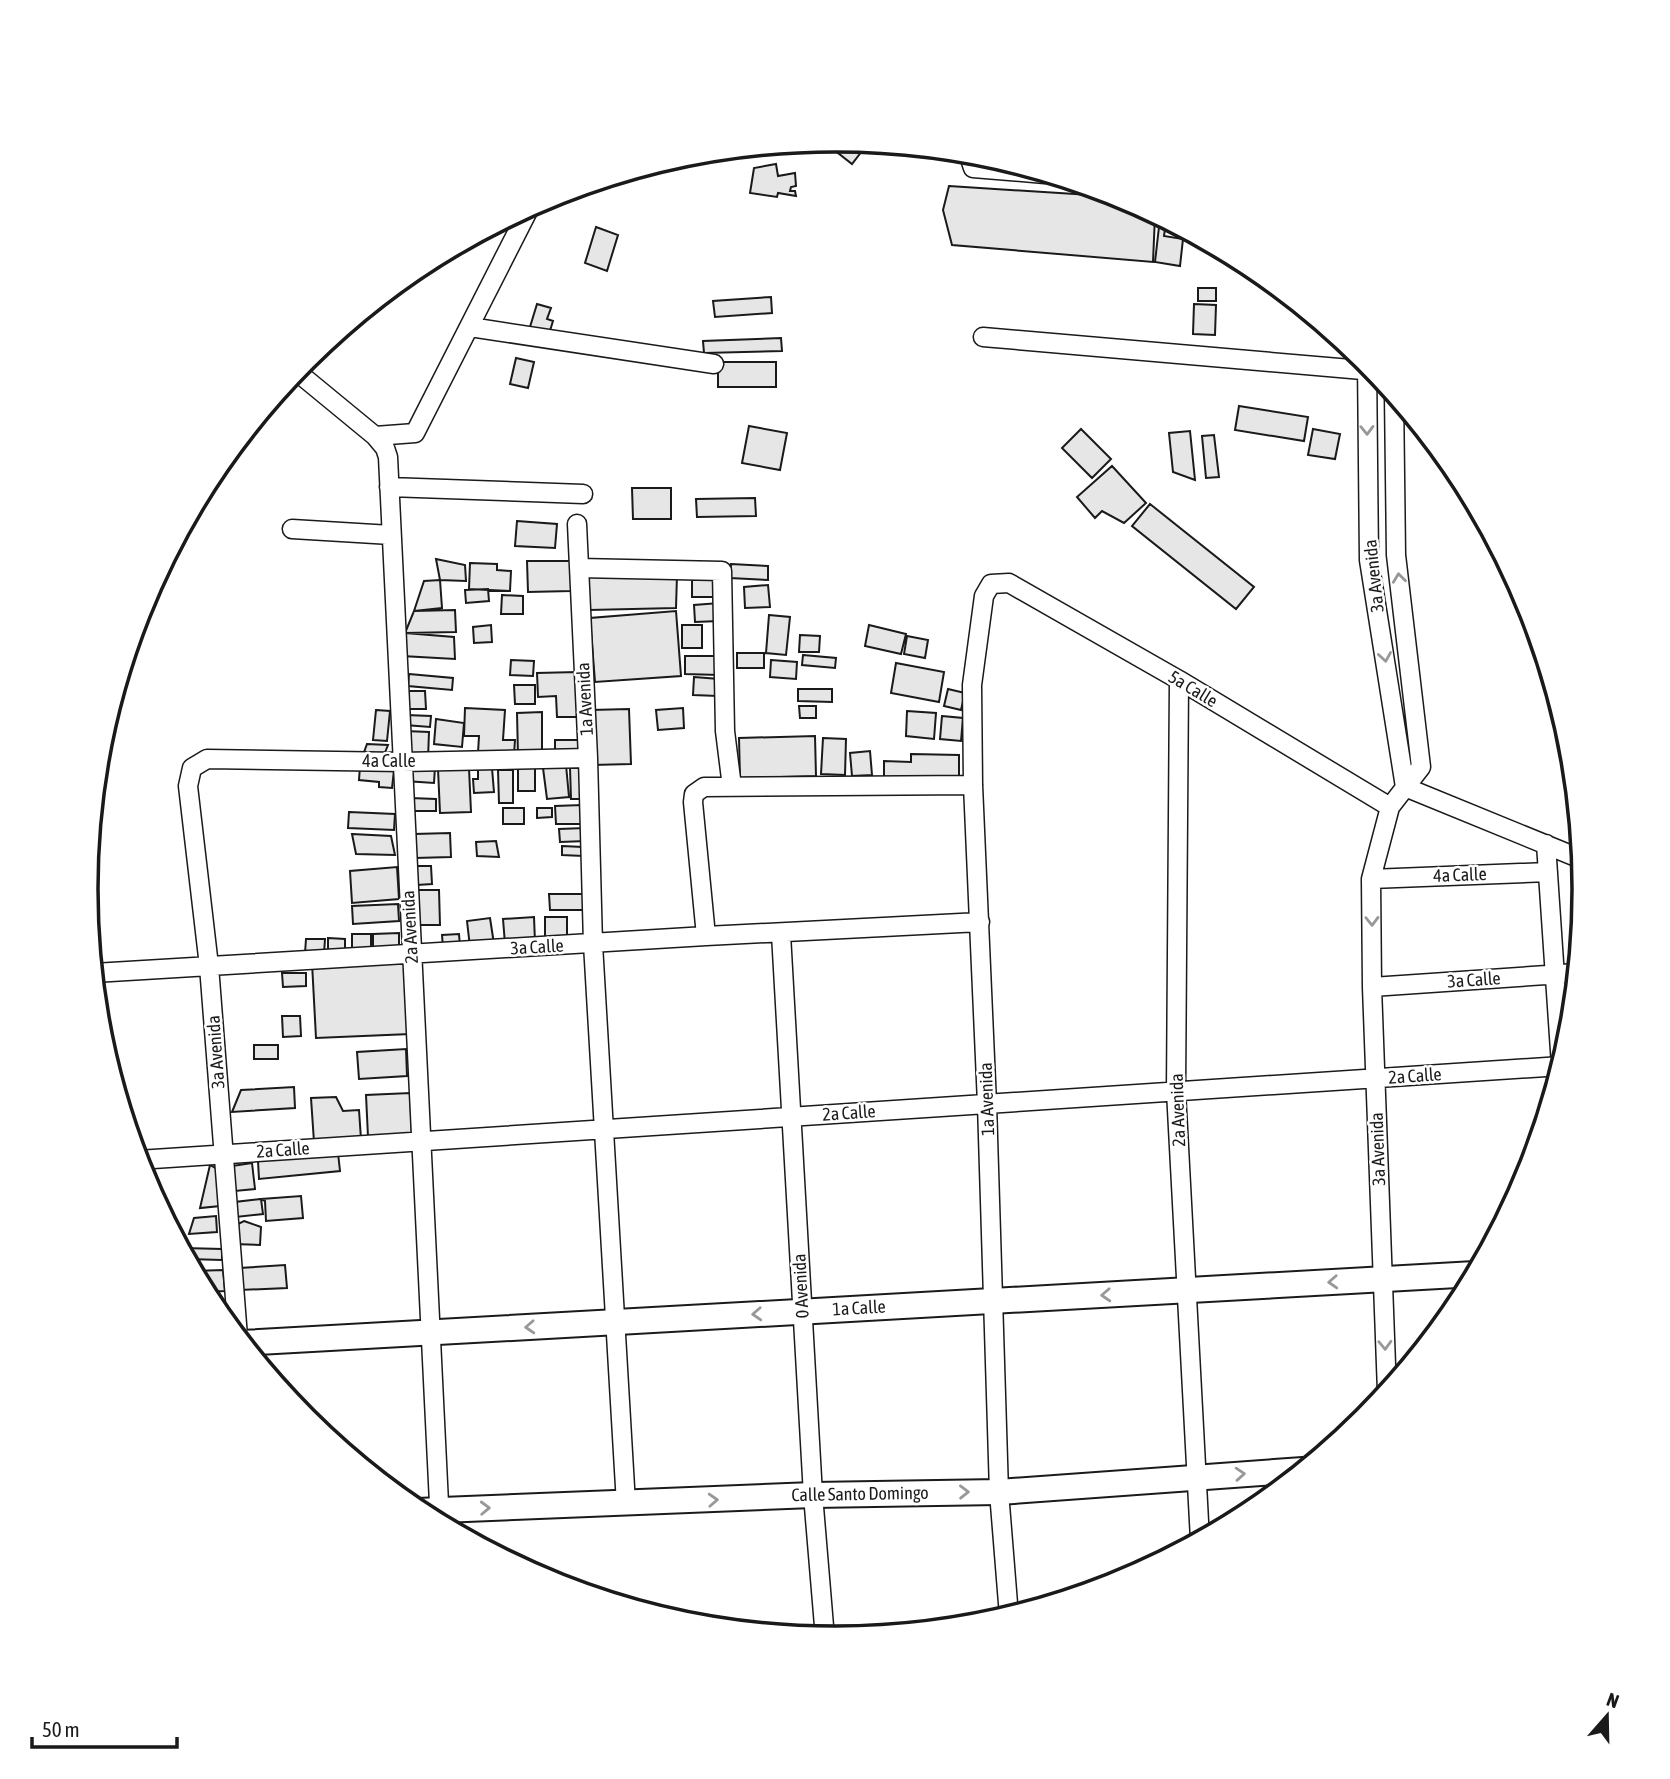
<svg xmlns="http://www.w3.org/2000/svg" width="1670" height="1779" viewBox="0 0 1670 1779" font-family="'Asap Condensed',sans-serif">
	<rect width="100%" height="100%" fill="#fff"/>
	<path fill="#e6e6e6" stroke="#1a1a1a" stroke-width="2" d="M840,141L859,143L865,147L852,164L833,149Z
		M776,164L778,176L795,173L796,186L791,187L790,191H795L796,196L778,193L777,197L750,193L754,168Z
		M949,186L1122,197L1155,215L1153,262L952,245L943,210Z
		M1160,218L1169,223L1166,222L1164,236L1183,239L1180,266L1155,262Z
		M596,227L618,235L607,271L585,263Z
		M1198,288H1216V301H1198Z
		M771,297L772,313L715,317L713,301Z
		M537,304L551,308L547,319L553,321L549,334L530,327Z
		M1194,304L1216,305L1215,335L1193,334Z
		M781,338L782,351L704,353L703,341Z
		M516,358L534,362L528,388L510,384Z
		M718,362H776V387H718Z
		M1239,406L1308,417L1304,441L1235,430Z
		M749,426L787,433L780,470L742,463Z
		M1081,429L1111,459L1092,478L1062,448Z
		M1313,429L1340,434L1335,459L1308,455Z
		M1190,431L1195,480L1173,472L1169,433Z
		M1214,435L1219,477L1206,478L1202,436Z
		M1112,466L1146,503L1124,523L1102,511L1095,518L1077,497Z
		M632,488H671V519H633Z
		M755,498L756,516L697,517L696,499Z
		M1150,504L1254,587L1236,609L1132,526Z
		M517,521L557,524L555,548L515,546Z
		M436,559L465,565L466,581L440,580Z
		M527,561H571V591L528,592Z
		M470,563L497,564V570L511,571L510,591L469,589Z
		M731,564L768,566V580L730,578Z
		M588,574L677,575L676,608L589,610Z
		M440,580L442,608L414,611L424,581Z
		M692,580H716L717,597H692Z
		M768,585L770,607L745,608L744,587Z
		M488,589L489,601L466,603L465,590Z
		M502,595L523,596V614H501Z
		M719,603V621L695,622L694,605Z
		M455,610L456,632L405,633L414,611Z
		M676,611L681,676L595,682L590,618Z
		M769,615L790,617L786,655L766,653Z
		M491,625L492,642L474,643L473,627Z
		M682,625H702V648H682Z
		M869,625L906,634L901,654L865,646Z
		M405,633L454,637L455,659L402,656Z
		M800,635L820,636L819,652H799Z
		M907,636L928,640L925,658L904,654Z
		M737,653H764V668H737Z
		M803,655L836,658L835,668L802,665Z
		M685,656H719V675L685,674Z
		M511,660L534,661L533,676L510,675Z
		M771,660L797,662L796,679L770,677Z
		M896,663L944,672L939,702L891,693Z
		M577,672L578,717H557L556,696L538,697L537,673Z
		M409,674L453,678L452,690L408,686Z
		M694,677L719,679L718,696L693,695Z
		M514,685H535V704H515Z
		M798,689H832V702L798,701Z
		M948,689L965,693L961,710L944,706Z
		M404,691H425L426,709H404Z
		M799,706H816V718H800Z
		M465,708L505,710L503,740H515L514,755L478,753L479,736H464Z
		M683,708L684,728L658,730L656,710Z
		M629,709L631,764L592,765L591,710Z
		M376,710L390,711L387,741L373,740Z
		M907,711L936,713L934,739L906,736Z
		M542,712V756H518L517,713Z
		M406,715L431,716L430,727L405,725Z
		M942,716L963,718L961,741L940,739Z
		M436,719L464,723L462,747L434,744Z
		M405,731L429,732L428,759L404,758Z
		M815,736L816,776L740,778L739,738Z
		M823,738L846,739L845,775L821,774Z
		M555,740H580V754H555Z
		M367,744L388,745L384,755H363Z
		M870,751L872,775L852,776L850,753Z
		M911,754L959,755V781L884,779V761L911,762Z
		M407,765L435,767L434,783L405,781Z
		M566,765L569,797L547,799L543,768Z
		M360,766L394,770L392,788L379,787V782L359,780Z
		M469,768L471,812L440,813L438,769Z
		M492,768L494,792L474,793L473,779H478V769Z
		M518,768H535V791H518Z
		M570,768H583L584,799H571Z
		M498,770H513V803H499Z
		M410,798L436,799V811H409Z
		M582,805V824H556L555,806Z
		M503,808H524V824H503Z
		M537,808H552V817L537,818Z
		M349,812L395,814L394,830L348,828Z
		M585,828L586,841L560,842L559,829Z
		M450,833L451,857L415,858L414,834Z
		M352,834L391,836L395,855L356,854Z
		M496,841L499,857L477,856L476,842Z
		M562,846L583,847V856L562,855Z
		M416,866H431L432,884L417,885Z
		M397,867L399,899L352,903L350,871Z
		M416,890H439L440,925H417Z
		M549,894H585V910H550Z
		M398,904L399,921L353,924L352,906Z
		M534,917L535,942L505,944L503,919Z
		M545,917H567V939H545Z
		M490,918L494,944L470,947L467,921Z
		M399,933V949L373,950V934Z
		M352,934H371V952L352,951Z
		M459,934L460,947L443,948L442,935Z
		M328,938L345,939V955L328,954Z
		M306,939H325L324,954L305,953Z
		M406,959L410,1034L316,1038L312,963Z
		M282,973H306V986L283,987Z
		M282,1016H300L301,1036L283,1037Z
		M254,1045H278V1059H254Z
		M406,1049L407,1076L359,1079L357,1052Z
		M294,1087L295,1108L232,1112L241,1090Z
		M410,1093L412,1135L368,1137L366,1095Z
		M336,1097L343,1111L359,1110L361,1139L314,1142L311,1098Z
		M338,1153L340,1171L259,1179L258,1161Z
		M252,1163L255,1189L235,1191L232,1166Z
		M210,1165L217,1169L220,1206L200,1208Z
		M301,1196L303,1218L266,1221L265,1201L261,1199Z
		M261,1199L263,1214L236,1217L235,1202Z
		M216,1216L217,1232L189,1234L194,1218Z
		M244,1221L261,1227L260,1245L233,1244L234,1226Z
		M183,1248L222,1249V1260L187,1259Z
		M285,1265L287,1288L240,1290L239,1268Z
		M223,1270L225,1291L205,1292L194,1271Z"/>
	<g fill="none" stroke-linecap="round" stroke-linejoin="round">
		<defs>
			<path id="minor" d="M968,153L973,168L1045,174
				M470,327L714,364
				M983,337L1374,371
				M1367,362L1369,560L1405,787
				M296,371L375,436L385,448L388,457L440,1524
				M375,436L415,433L530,207
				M389,487L583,494
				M577,524L588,758L593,944L626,1504
				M292,529L391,535
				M579,568L722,571L725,731L732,787
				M1179,680L1176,1091L1200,1540
				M1405,787L1581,859
				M1546,844L1561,1066
				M1371,879L1548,872
				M781,934L813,1495L825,1638
				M706,936L693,802L694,794L704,787L973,785
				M94,973L706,936L980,922
				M1372,987L1576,973
				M138,1160L1561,1066
				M238,1337L209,966L188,786L192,768L207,759L402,762L588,758
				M1387,1392L1372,987L1371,879L1390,807L1421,767L1396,555L1394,395
				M1009,1616L999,1492L987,1104L973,785L972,685L984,596L991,584L1009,583L1179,680L1390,807"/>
			<path id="secondary" d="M242,1343L1475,1274
				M417,1511L813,1495L999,1492L1303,1470"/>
		</defs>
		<use href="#minor" stroke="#1a1a1a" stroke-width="21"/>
		<use href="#secondary" stroke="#1a1a1a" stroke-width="28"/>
		<use href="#minor" stroke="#fff" stroke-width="18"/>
		<use href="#secondary" stroke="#fff" stroke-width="24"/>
	</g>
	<defs><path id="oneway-chevron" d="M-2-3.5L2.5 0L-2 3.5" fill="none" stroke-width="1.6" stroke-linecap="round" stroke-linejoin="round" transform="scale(1.75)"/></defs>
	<g stroke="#989898">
		<use href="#oneway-chevron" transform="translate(1367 430) rotate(89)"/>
		<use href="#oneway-chevron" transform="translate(1399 578) rotate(-97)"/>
		<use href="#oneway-chevron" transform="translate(1385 657) rotate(81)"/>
		<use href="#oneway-chevron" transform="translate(1372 921) rotate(89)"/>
		<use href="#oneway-chevron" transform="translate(1333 1282) rotate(177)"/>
		<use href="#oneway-chevron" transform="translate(1106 1295) rotate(177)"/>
		<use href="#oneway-chevron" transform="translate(757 1314) rotate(177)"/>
		<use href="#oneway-chevron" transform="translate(530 1327) rotate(177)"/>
		<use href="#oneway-chevron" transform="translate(1385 1345) rotate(88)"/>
		<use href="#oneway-chevron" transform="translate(1240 1474) rotate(-4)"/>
		<use href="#oneway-chevron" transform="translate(964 1492) rotate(-1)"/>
		<use href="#oneway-chevron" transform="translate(713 1500) rotate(-3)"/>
		<use href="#oneway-chevron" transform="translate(485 1508) rotate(-2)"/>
	</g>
	<g text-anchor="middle" stroke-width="5" stroke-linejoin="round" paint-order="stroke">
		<g font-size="18" fill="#1a1a1a" stroke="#fff">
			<text transform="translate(1374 576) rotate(-96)" y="6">3a Avenida</text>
			<text transform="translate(1193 689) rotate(31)" y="6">5a Calle</text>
			<text transform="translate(585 699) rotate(-93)" y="6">1a Avenida</text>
			<text x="389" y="767">4a Calle</text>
			<text transform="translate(1460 875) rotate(-2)" y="6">4a Calle</text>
			<text transform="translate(410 927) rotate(-93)" y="6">2a Avenida</text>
			<text transform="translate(537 947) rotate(-3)" y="6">3a Calle</text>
			<text transform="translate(1474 980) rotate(-4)" y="6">3a Calle</text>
			<text transform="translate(216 1052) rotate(-94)" y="6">3a Avenida</text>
			<text transform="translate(1415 1076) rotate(-4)" y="6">2a Calle</text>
			<text transform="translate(987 1099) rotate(-92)" y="6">1a Avenida</text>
			<text transform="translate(1178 1110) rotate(-92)" y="6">2a Avenida</text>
			<text transform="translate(849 1113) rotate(-4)" y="6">2a Calle</text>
			<text transform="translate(1378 1149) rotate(-92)" y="6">3a Avenida</text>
			<text transform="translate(283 1150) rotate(-4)" y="6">2a Calle</text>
			<text transform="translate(801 1286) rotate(-93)" y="6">0 Avenida</text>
			<text transform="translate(859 1308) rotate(-3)" y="6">1a Calle</text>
			<text transform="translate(860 1494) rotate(-1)" y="6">Calle Santo Domingo</text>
		</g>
	</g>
	<path d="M0 0H1670V1779H0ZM98 889a737 737 0 1 1 1474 0a737 737 0 1 1-1474 0Z" fill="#fff" fill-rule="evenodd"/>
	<path fill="none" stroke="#1a1a1a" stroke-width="3.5" d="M98 889a737 737 0 1 1 1474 0a737 737 0 1 1-1474 0Z"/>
	<g transform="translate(1607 1716) rotate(20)" stroke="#ffffff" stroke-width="5" paint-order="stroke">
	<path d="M0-5L12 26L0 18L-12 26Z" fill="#1a1a1a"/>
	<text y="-10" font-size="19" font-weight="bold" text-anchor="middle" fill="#1a1a1a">N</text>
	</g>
	<path d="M32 1737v10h145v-10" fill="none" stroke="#1a1a1a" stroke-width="3.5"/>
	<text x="42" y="1737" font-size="21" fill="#1a1a1a" stroke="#ffffff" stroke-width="5" paint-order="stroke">50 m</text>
</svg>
